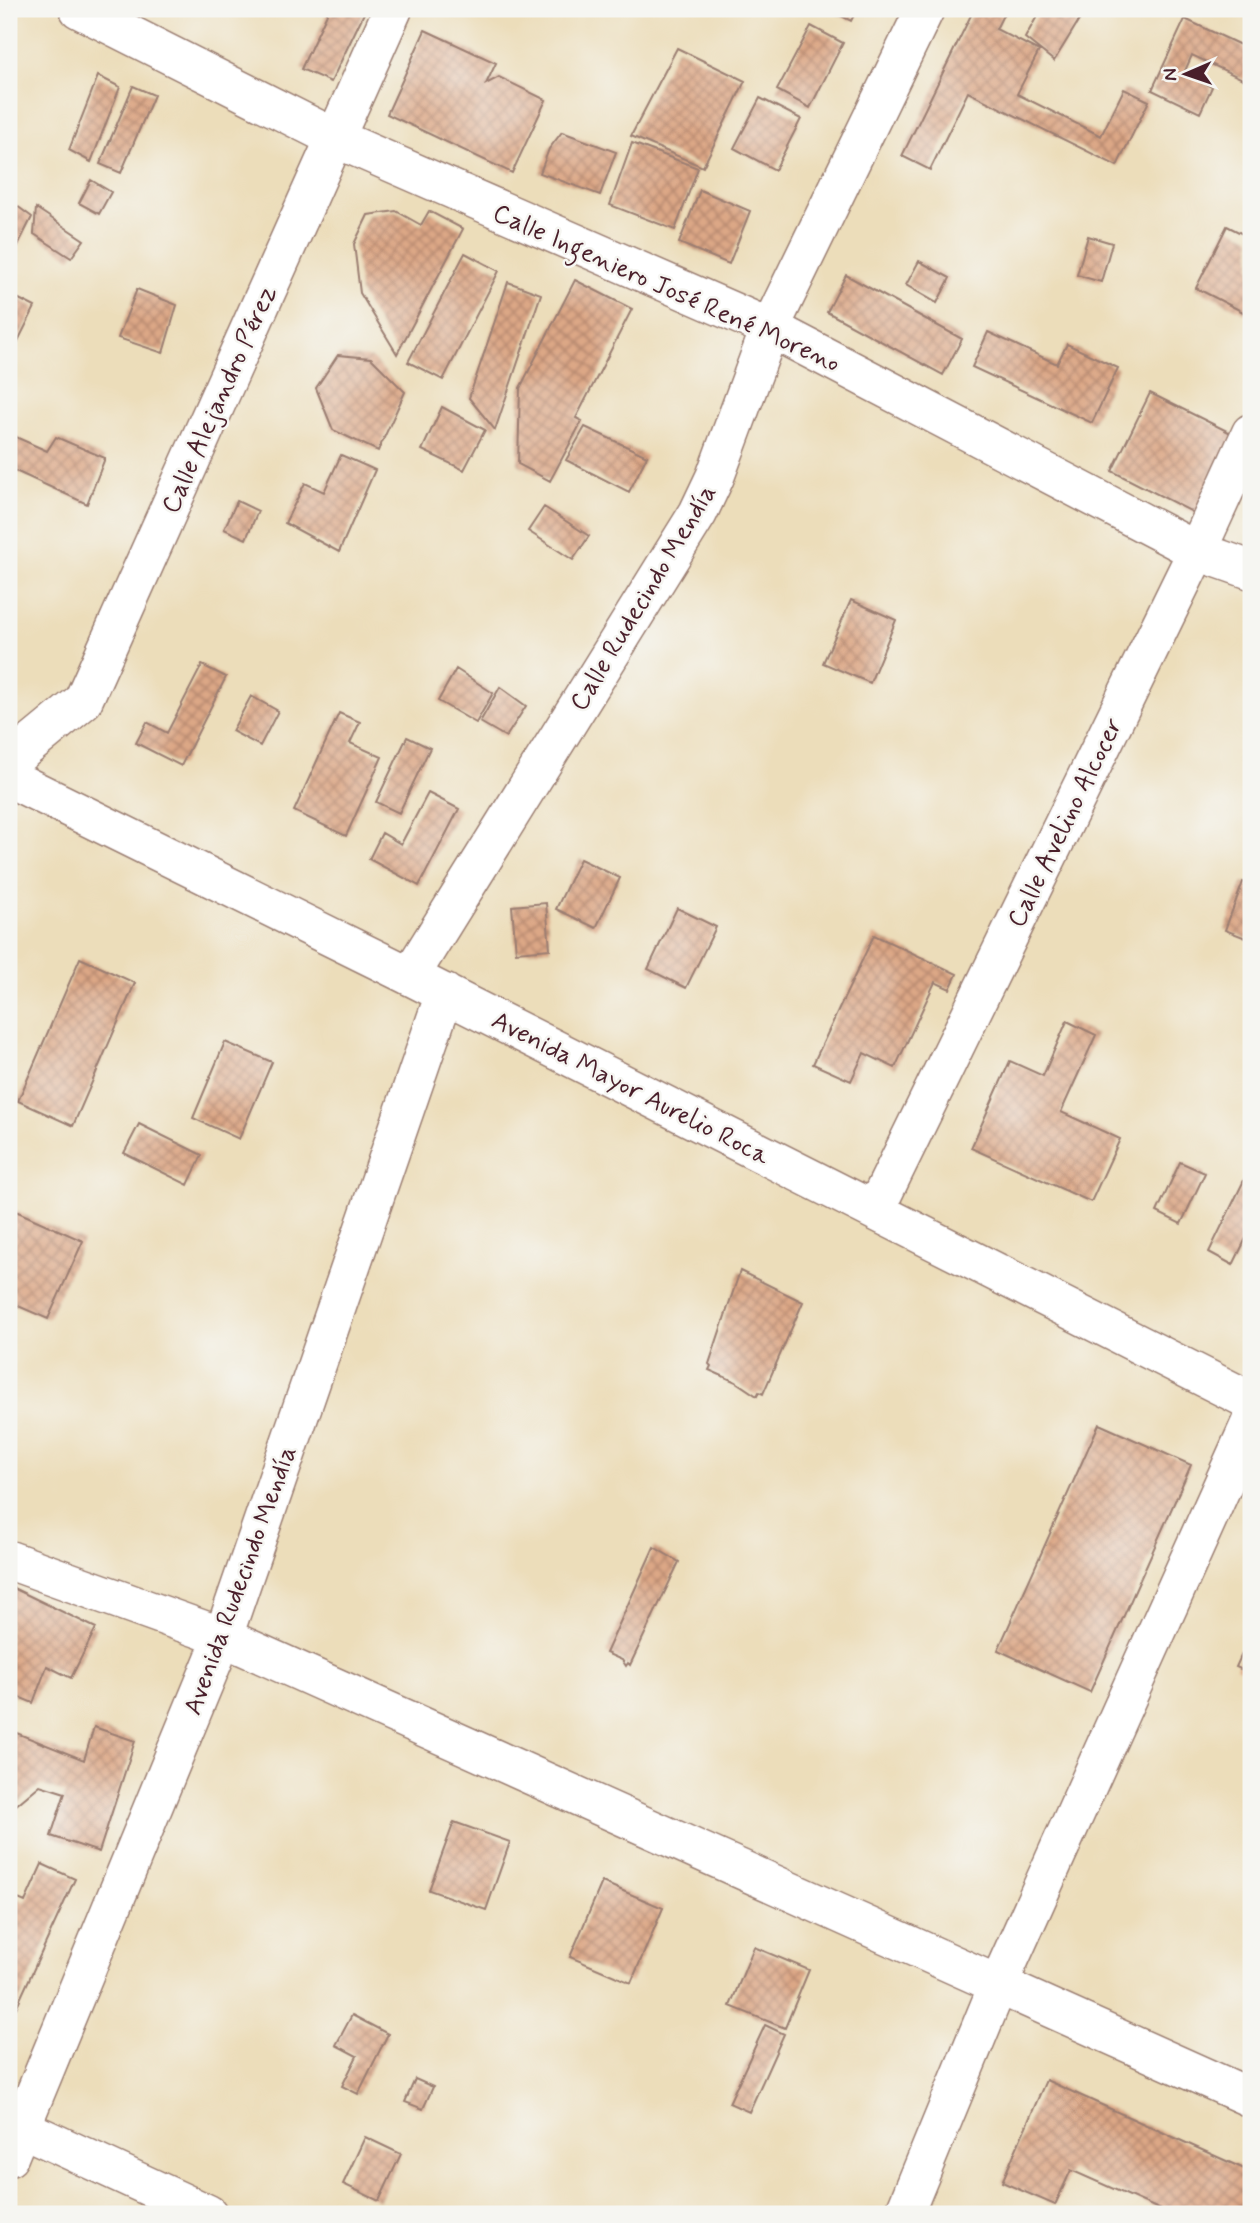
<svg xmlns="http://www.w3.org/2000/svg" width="1260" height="2223" viewBox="0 0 1260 2223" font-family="Mynerve,sans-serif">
	<defs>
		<pattern id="building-cross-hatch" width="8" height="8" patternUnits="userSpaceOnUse" patternTransform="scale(1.75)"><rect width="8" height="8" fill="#dca786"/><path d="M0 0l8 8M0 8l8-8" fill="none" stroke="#b4876e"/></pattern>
	</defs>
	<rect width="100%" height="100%" fill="#f6f6f2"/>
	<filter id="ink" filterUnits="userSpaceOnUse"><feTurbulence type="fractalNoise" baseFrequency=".0143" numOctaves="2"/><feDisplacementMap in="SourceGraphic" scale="14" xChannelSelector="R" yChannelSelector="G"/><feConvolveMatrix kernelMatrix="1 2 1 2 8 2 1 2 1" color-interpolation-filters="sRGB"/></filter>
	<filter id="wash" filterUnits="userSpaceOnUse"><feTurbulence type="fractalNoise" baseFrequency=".00686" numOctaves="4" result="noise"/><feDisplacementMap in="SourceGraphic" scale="28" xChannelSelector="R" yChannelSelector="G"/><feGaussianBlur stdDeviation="1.57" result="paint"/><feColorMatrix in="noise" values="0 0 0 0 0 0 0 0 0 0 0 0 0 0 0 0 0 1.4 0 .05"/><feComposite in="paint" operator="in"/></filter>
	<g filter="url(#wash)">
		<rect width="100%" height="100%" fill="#ecddba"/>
		<g id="blocks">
			<path fill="url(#building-cross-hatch)" d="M329,9H366L331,82L301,69Z
				M828,9H857L851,21Z
				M974,9H1006L996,29L1039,51L1017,94L1101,136L1124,89L1149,101L1117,166L968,92L930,170L902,156Z
				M1041,9H1086L1054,61L1025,38Z
				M1185,19L1251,50V83L1192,55L1184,73L1212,87L1200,113L1152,90Z
				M811,26L843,43L810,108L777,90Z
				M425,30L496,63L486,84L499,77L546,100L512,173L387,114Z
				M677,48L745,81L703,167L631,136Z
				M98,76L120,87L91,162L69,150Z
				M133,86L154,95L121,173L100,164Z
				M760,98L801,119L775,170L734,148Z
				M562,132L616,152L600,195L540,173L549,149Z
				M632,143L698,168L675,230L610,205Z
				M91,180L111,192L99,214L79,203Z
				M700,190L750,211L729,264L679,243Z
				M9,200L32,217L9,263Z
				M36,208L84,240L71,258L34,234Z
				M396,211L421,225L429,211L463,229L397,354L360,293L354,244L368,215Z
				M1227,226L1251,238V316L1196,288Z
				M1088,236L1112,243L1101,282L1077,275Z
				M465,253L499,271L443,380L408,362Z
				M919,261L950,278L937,303L906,285Z
				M846,275L962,339L943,375L827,312Z
				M575,280L632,309L576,418L582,421L550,481L518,464L520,388Z
				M508,282L541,294L495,430L469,398Z
				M137,289L177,305L163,353L118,338Z
				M9,294L35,307L13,351L9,349Z
				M988,332L1057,364L1067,344L1118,368L1092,423L972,367Z
				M338,355L371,358L405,392L378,451L333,430L316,388Z
				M1150,393L1237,436L1198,515L1112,471Z
				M442,407L485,430L464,470L422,450Z
				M585,427L647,456L629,492L566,460Z
				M9,434L47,451L56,437L105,458L87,504L9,468Z
				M341,455L375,470L339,552L285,523L305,483L324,492Z
				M237,501L258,511L246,539L224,529Z
				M544,507L589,536L573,560L528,531Z
				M851,600L896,620L870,683L823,663Z
				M202,665L226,677L181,766L136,743L147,722L167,733Z
				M456,669L493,693L476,723L438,701Z
				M500,687L526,706L506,737L480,722Z
				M251,696L278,711L260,746L232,731Z
				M339,713L360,722L350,743L382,757L346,836L294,811Z
				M407,737L430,748L399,813L376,802Z
				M428,793L459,809L419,886L369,859L382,833L401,844Z
				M580,859L620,878L596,928L556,909Z
				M1243,882L1251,885V940L1225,930Z
				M546,903L550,949L516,952L512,906Z
				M677,908L716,927L686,988L648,969Z
				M874,935L957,974L950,989L935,982L895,1068L864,1053L851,1081L813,1064Z
				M80,958L135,983L73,1126L18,1101Z
				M1067,1021L1096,1035L1061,1112L1120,1139L1091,1202L971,1148L1010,1061L1043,1076Z
				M225,1042L272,1062L239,1139L193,1118Z
				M139,1124L202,1155L188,1185L124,1153Z
				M1180,1162L1205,1173L1181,1224L1157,1212Z
				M1248,1172L1251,1173V1228L1233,1265L1209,1252Z
				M9,1208L83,1241L48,1319L9,1302Z
				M740,1271L803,1302L763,1394L759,1392L757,1396L736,1382L709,1370L711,1366L709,1364Z
				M1099,1424L1191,1465L1090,1692L998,1650Z
				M654,1547L679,1562L630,1665L628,1663L626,1666L622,1660L606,1653Z
				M9,1586L96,1628L71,1678L47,1666L33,1703L9,1693Z
				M1251,1634V1674L1236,1667Z
				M94,1727L135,1741L99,1852L51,1836L65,1793L40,1785L9,1811V1730L84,1760Z
				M454,1822L510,1842L486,1910L429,1890Z
				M42,1864L75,1879L16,2008L9,2005V1895L25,1902Z
				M602,1882L663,1908L631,1983L570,1957Z
				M754,1947L809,1970L785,2028L730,2006Z
				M352,2015L388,2034L358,2094L342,2086L357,2056L336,2045Z
				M765,2025L784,2034L749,2112L729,2103Z
				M415,2079L433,2087L423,2109L405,2102Z
				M1046,2080L1251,2172V2199L1244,2214H1170L1071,2170L1055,2205L1002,2182Z
				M365,2137L401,2154L379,2201L343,2184Z"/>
		</g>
	</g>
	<g filter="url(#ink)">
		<use href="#blocks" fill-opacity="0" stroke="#9b7e72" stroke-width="2"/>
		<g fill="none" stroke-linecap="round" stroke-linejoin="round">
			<defs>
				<path id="minor" d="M79,9L335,138L770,328L1197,551L1251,570
					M9,762L83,701L393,9
					M9,778L410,976L1251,1401
					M410,976L698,513L715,477L770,328L925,9
					M875,1210L1197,551L1251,433
					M9,1560L223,1637L1251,2098
					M9,2122L208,2214
					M9,2157L223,1637L445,993
					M904,2214L999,1983L1251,1422"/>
			</defs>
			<use href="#minor" stroke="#9b7e72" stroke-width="41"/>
			<use href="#minor" stroke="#fff" stroke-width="38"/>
		</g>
	</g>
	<g text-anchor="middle" stroke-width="5" stroke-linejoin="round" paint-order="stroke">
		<g font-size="26" fill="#4a1f2b" stroke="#f6f6f2">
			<text transform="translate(667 287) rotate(24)" y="9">Calle Ingeniero José René Moreno</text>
			<text transform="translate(218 399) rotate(-66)" y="9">Calle Alejandro Pérez</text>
			<text transform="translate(642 597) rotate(-59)" y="9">Calle Rudecindo Mendía</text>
			<text transform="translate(1064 822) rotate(-64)" y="9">Calle Avelino Alcocer</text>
			<text transform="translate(631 1087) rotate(27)" y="9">Avenida Mayor Aurelio Roca</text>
			<text transform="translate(239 1580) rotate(-70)" y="9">Avenida Rudecindo Mendía</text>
		</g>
	</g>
	<rect width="1260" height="2223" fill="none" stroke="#f6f6f2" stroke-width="35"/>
	<g transform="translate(1186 74) rotate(268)" stroke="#f6f6f2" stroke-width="5" paint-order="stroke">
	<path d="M0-5L12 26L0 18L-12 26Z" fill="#4a1f2b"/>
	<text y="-10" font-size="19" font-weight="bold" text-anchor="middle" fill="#4a1f2b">N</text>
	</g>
</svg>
